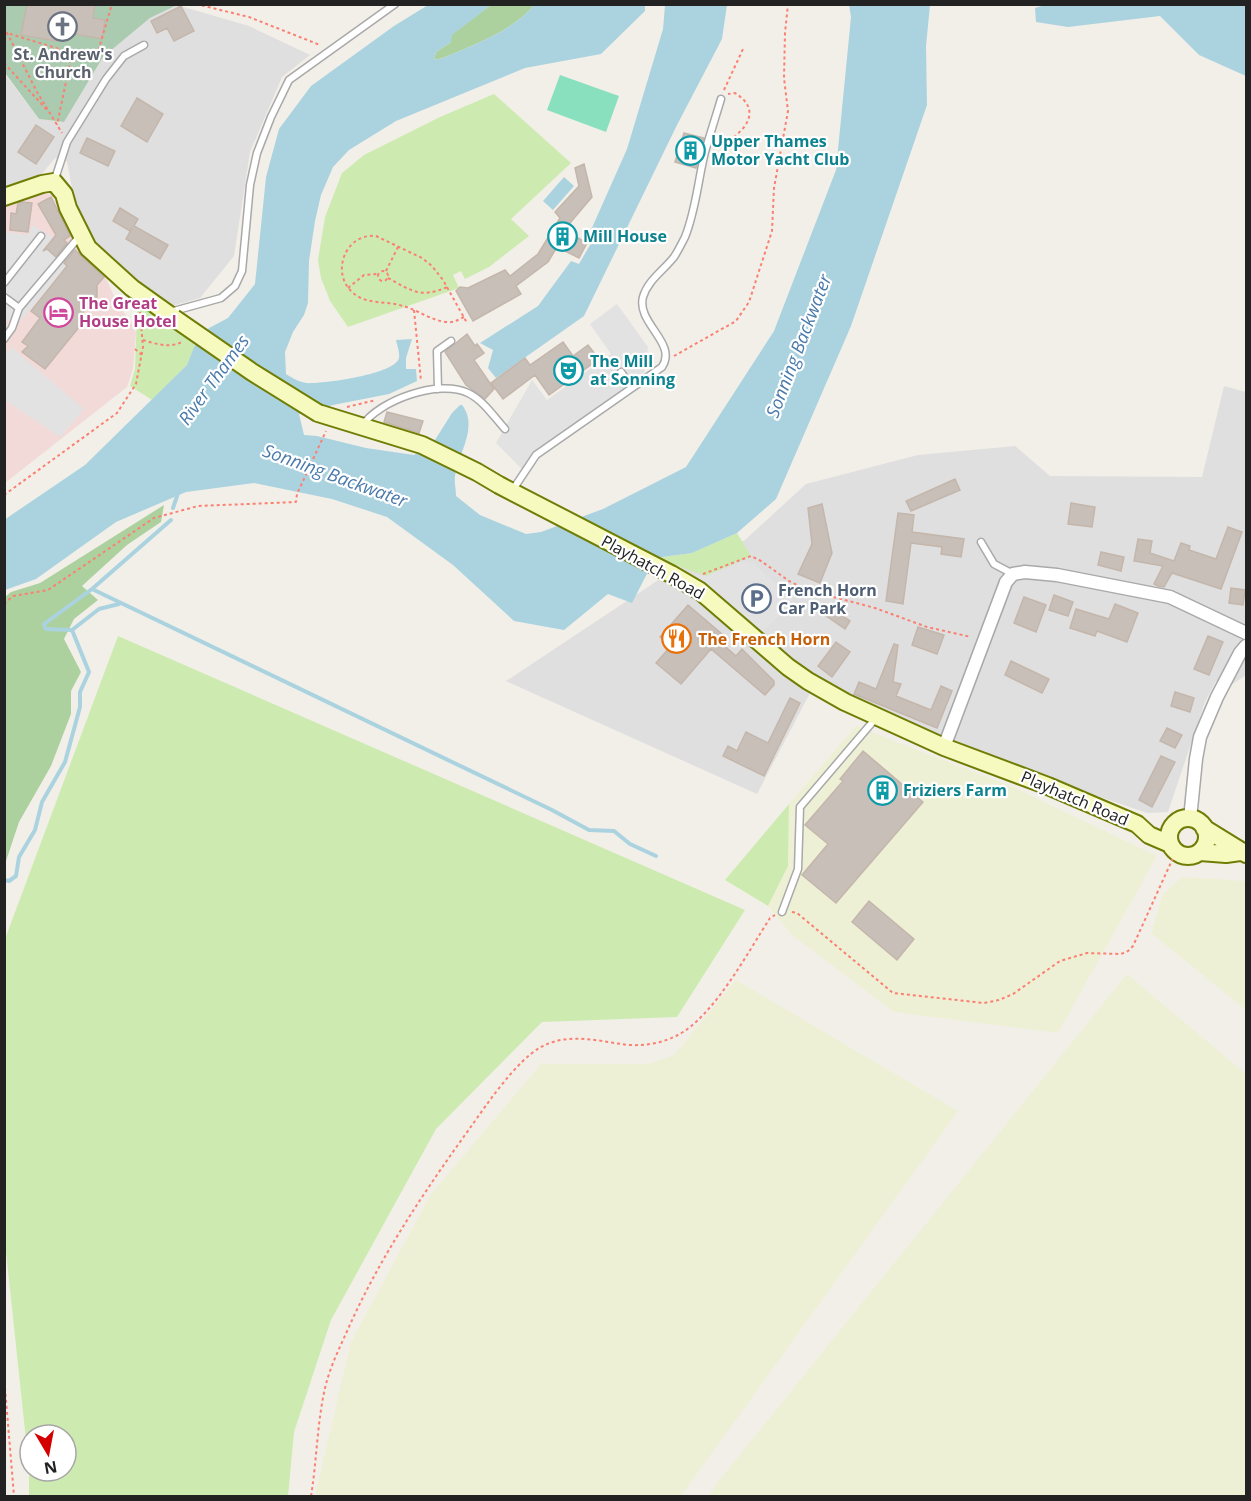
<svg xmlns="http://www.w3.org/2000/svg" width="1251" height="1501" viewBox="0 0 1251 1501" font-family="'Open Sans',sans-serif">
	<rect width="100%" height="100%" fill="#f2efe9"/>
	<path fill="#e0dfdf" d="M177,5L249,26L310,55L282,77L250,152L234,256L200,298L164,308L95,246L75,205L67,161L55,158L41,175L5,187L4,73L39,119L64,122L103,57L150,18Z
		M1224,386L1246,392V675L1228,687L1216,681L1205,702L1168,812L1147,813L955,747L813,682L809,695L757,794L506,681L672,571L745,540L806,484L918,455L1015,446L1050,476L1202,477Z"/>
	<path fill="#f2dad9" d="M37,191L51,194L73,232L105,276L118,305L132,323L136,333L133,369L127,387L5,483V204Z"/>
	<path fill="#eef0d5" d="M856,726L1013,787L1157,856L1058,1033L894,1012L792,935L768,906L788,866L789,804Z
		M1182,877L1246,881V1010L1151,933L1163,894Z
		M1127,974L1246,1074V1496H709L717,1483Z
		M736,980L958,1111L681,1496H315L351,1342L431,1194L541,1064H648L674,1055Z"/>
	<path fill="#cdebb0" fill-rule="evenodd" d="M494,94L571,163L511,219L529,236L489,267L465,279L461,271L453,275L459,288L348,327L330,301L321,278L318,260L325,217L342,173L364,155L440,117Z
		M142,305L195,345L187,365L152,400L130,386L135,369L137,310Z
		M737,533L751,556L706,576L655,558L692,553Z
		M118,636L745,910L677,1017L542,1022L436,1129L331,1320L294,1432L288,1496H29V1468L4,1233L5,939ZM30,1435H66V1471H30Z
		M789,804L788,866L768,906L725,880Z"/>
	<path fill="#add19e" d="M491,5H534C513,31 473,45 443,58L434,60L436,52L451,42V35Z
		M164,505L161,522L127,545L82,586L98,600L74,619L64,639L81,672L71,691V714L51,766L19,822L5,864V597L11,592L40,583Z"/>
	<path fill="#aacbaf" d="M5,5H177L150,18L103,57L64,122L39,119L5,73Z"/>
	<path fill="#88e0be" d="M560,75L619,96L606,132L547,110Z"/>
	<path fill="#e2e2e2" d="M32,225L54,238L46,248L58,258L79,253L18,324L5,319V232L29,235Z
		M617,304L648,347L643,381L536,455L525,472L496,443L532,380L547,400L611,354L590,324Z
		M11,347L84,409L60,437L5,400V355Z
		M744,561L754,564L793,600L761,634L722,598L679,573L706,576Z"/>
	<path fill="#aad3df" d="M1048,4L1246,5V76L1199,55L1160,16L1068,27L1036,22L1035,8Z
		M428,5H491L452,35L451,42L436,52L434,60L443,58C473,45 513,31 534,5H645V11L601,54L525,68L396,121L349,150L333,167L321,195L315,221L309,261L308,303L304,315L293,332L285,352L286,374C294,379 302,384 312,383C327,383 395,374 399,358C400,353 397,345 396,340L412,339L406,358V369H416L417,381L389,394L333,405L299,414L304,435L317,436L366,448L414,455L435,440L452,413L460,405H462C479,427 458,453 455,476C454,482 456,489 456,496L480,515L526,534L541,532L603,509L686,467L774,331L836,170L851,17L849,5H930L926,46L927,105L851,326L776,499L737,533L692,553L655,558L632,603L608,594L564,630L514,621L453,565L387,517L332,499L254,483L186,492L116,522L36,579L5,590L4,520L85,465L187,365L194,347L209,328L228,318L255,284L266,177L279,129L311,86L394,26Z
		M665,5H727L722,39L677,125L584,316L496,378L488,368L493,350L480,343L538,306L571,261L579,264L594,238L591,230L627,149L663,29Z
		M564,177L574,186L553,210L543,201Z"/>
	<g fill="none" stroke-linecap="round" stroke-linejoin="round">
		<path stroke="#aad3df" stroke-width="4" d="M173,508L178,493
			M92,589L552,810L589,830L614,831L630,844L656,856
			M72,630L99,609L119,604
			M4,880L9,881L16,876L19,857L35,830L42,802L65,762L80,707V692L89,672L72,630L46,629L44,624L92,589L171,520"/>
	</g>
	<path fill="#c7bfb8" stroke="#c4b6ab" stroke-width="1.5" d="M27,4H95L93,18L105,20L102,39L57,31L56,41L21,35Z
		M181,6L194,31L174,41L167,28L157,33L151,21Z
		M137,98L163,114L147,142L121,126Z
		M36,125L54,137L36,164L18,152Z
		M684,133L704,138L696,168L675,162Z
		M87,138L115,151L108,166L80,153Z
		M584,164L592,197L564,230L587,243L579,258L557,247L548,262L516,286L521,294L473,321L456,291L460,287L468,288L505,270L510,276L538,254L560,218L555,212L579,186L575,168Z
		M51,197L70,236L64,240L67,243L56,257L47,249L43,251L56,235L38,204Z
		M21,202L32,203L28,232L10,230L11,213L16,214L18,203Z
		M120,208L138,219L134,226L168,245L160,259L126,239L132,228L130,231L113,221Z
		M75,250L104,277L97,285V297L79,317L84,321L45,369L22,352L28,346L22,342L40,318L31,311L67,266L64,263Z
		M467,334L475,346L477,344L484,353L474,360L494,389L485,399L466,385L445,352Z
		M563,342L573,356L588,345L599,359L549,395L535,375L503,399L491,383L525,358L530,365Z
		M387,412L423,421L419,433L384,422Z
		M955,479L960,490L911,511L906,501Z
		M1071,503L1095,507L1092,527L1068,524Z
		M822,504L832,553L820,583L798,574L812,544L808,508Z
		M898,513L914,515L912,532L964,539L961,557L941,554L942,547L911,543L903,604L886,601Z
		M1228,527L1242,532L1221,589L1172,573L1164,587L1158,586L1154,584L1163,566L1134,561L1138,539L1152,541L1150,553L1174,561L1181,543L1190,546L1189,550L1216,559Z
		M1101,552L1124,557L1121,571L1098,565Z
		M1231,588L1245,590L1243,605L1229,603Z
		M1054,595L1073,602L1068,616L1049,610Z
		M1024,597L1046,605L1036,632L1014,623Z
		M824,603L850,621L845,629L819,611Z
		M1115,604L1138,613L1127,642L1097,631L1095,636L1070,628L1076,609L1109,619Z
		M688,605L723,635L719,641L736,656L742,649L774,681V685L765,695L711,649L681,684L656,663L671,646L660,637Z
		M918,627L944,635L937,654L912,645Z
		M1208,636L1223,642L1209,675L1194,669Z
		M836,642L850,652L832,677L818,666Z
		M894,644L898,645L893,682L901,684L896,696L931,710L941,686L952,691L937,728L854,694L859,682L876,689Z
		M1011,661L1049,679L1042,693L1005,675Z
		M1175,692L1194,698L1190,712L1171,706Z
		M790,698L800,703L764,776L723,756L728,746L737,751L746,732L768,743Z
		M1167,728L1182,735L1175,748L1160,741Z
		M863,751L923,802L836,903L802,875L828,844L805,825L843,781L840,779Z
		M1161,756L1175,762L1152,807L1139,800Z
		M869,901L914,939L897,960L852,922Z"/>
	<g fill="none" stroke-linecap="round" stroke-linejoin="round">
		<defs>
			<path id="lane" d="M54,182L67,142L106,79L124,56L144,45
				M4,283L41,236
				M4,297L19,308L79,237
				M170,312L221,298L235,286L242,271L250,185L257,153L271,117L289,80L395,4
				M4,339L12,328L19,308
				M621,372L632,388
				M438,389L437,351L451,341
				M362,426C379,400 439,379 468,393C483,400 494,417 505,429
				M512,491L536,455L662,367C678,343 636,323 643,297C648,280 664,270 674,257C678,251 682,243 685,237C696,210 698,180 705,152C710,134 716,116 721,99
				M981,542L994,564L1013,574
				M782,912L798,869L800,807L876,718"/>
			<path id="street" d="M944,747L1006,582L1013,574L1025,572L1057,575L1170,597L1246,633
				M1190,819L1196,759L1200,737L1217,697L1240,653L1246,646"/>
			<path id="secondary" d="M4,197L42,184L54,182L64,194L68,208L88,248L132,288L174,318
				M318,413L422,445L477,472L499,485L671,574L700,591L788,667L808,681L845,702L944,747L1048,786L1137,824L1149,835L1170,844
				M1169 837a19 19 0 1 1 38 0a19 19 0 1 1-38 0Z
				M1204,828L1246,854
				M1200,852L1226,854L1240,852"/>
		</defs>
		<use href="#lane" stroke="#a9a9a9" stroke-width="9"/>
		<use href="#street" stroke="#a9a9a9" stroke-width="15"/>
		<use href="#secondary" stroke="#707d05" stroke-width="20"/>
		<path stroke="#fa8072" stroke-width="2" stroke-dasharray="3 3" stroke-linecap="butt" d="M196,4L249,17L320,45
			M4,27L37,92L62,133
			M4,32L72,53L57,125
			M72,53L97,55L112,4
			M4,63L47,110
			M724,90L743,49
			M718,146C741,136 766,112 735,93L728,94
			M386,271L398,247
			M378 276a5 5 0 1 1 10 0a5 5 0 1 1-10 0Z
			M388,278C410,290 421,299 447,287
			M348,288L364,275L378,274
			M414,310L421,381
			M464,317C458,320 453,323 447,322C432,321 418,310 403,306C385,300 366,306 351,291C331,271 346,233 376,236L422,258L432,266L443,280L467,323
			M143,340C156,344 171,349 183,341
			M135,349L142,355
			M674,356L736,321L749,302L772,231L774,188L788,111L784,78L785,33L788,4
			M347,407L376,400
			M4,495L117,413L136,384L143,347L140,312
			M703,574L751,556L761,561L789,581L807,590L875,608L927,627L971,637
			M4,604L13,596L48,590L154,518L198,506L296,502L297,494L326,431
			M792,912L797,913L893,993L984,1003L999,1000L1013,994L1060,961L1087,953L1121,954L1128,951L1133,946L1173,858
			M4,1376L14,1496
			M311,1496C317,1460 317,1420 326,1384C331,1365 340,1347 348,1329C380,1257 424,1192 470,1128C487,1104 516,1061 541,1047C567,1033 594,1040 621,1044C640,1047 661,1044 678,1035C714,1016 748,952 770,918L775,915"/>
		<use href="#lane" stroke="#fff" stroke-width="6"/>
		<use href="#street" stroke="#fff" stroke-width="12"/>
		<use href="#secondary" stroke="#f7fabf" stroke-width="16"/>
		<defs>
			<path id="secondary-bridge" d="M174,318L252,372L318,413"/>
		</defs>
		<use href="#secondary-bridge" stroke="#707d05" stroke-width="20" stroke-linecap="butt"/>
		<use href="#secondary-bridge" stroke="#f7fabf" stroke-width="16"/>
	</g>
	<defs>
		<symbol id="church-ring" viewBox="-11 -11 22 22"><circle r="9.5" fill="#fff" stroke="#6b7280" stroke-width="1.5"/><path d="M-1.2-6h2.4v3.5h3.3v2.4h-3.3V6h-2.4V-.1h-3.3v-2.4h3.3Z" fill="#6b7280"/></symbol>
		<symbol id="building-ring" viewBox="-11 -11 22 22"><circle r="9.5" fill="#fff" stroke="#0f9aa8" stroke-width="1.5"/><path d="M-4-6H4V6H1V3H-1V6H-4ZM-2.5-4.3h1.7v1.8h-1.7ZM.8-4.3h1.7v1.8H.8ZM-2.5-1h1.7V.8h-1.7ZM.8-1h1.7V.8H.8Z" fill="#0f9aa8"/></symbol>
		<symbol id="hotel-ring" viewBox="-11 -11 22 22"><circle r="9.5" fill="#fff" stroke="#d1479c" stroke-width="1.5"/><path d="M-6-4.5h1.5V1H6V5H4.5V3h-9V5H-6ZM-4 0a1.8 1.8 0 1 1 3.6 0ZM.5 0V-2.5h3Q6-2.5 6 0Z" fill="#d1479c"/></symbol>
		<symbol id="theatre-ring" viewBox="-11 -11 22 22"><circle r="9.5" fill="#fff" stroke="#0f9aa8" stroke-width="1.5"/><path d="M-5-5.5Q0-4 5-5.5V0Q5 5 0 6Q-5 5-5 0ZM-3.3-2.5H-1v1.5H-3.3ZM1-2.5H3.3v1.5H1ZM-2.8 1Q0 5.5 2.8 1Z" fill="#0f9aa8"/></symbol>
		<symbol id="parking-ring" viewBox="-11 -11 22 22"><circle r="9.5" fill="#fff" stroke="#5c6f8a" stroke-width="1.5"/><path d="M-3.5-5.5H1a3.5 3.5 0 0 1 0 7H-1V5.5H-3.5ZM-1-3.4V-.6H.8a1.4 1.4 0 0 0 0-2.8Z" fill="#5c6f8a"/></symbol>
		<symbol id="restaurant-ring" viewBox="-11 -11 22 22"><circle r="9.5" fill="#fff" stroke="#e8710a" stroke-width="1.5"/><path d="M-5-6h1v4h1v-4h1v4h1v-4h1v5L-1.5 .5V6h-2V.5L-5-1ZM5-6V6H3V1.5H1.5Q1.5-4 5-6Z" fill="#e8710a"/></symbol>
	</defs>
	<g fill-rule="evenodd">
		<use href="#church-ring" x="46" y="10" width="33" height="33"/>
		<use href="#building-ring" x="674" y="134" width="33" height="33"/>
		<use href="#building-ring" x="546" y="220" width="33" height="33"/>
		<use href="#hotel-ring" x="42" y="296" width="33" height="33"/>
		<use href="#theatre-ring" x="552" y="354" width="33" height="33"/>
		<use href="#parking-ring" x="740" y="582" width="33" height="33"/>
		<use href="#restaurant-ring" x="660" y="622" width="33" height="33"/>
		<use href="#building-ring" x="866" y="774" width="33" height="33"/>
	</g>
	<g text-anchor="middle" stroke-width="4.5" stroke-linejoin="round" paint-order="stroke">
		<g font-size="16" font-weight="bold" fill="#5b616d" stroke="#fff">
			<text x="63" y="60">St. Andrew's<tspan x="63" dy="18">Church</tspan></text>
		</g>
		<g font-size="16" font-weight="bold" fill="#0d838f" stroke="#fff" text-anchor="start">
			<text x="711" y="147">Upper Thames<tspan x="711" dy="18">Motor Yacht Club</tspan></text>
			<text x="583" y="242">Mill House</text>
			<text x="590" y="367">The Mill<tspan x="590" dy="18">at Sonning</tspan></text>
			<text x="903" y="796">Friziers Farm</text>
		</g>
		<g font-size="16" font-weight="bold" fill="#b23c85" stroke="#fff" text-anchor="start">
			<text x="79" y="309">The Great<tspan x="79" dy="18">House Hotel</tspan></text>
		</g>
		<g font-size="16" fill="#222" stroke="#fff">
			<text transform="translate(653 567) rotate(29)" y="6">Playhatch Road</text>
			<text transform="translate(1075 798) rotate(23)" y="6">Playhatch Road</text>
		</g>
		<g font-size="16" font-weight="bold" fill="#4e5e75" stroke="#fff" text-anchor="start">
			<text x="778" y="596">French Horn<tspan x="778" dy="18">Car Park</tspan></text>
		</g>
		<g font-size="16" font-weight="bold" fill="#c56008" stroke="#fff" text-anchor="start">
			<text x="698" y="645">The French Horn</text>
		</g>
		<g font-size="18" font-style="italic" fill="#4a7aab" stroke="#fff">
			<text transform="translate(799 346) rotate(-69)" y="6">Sonning Backwater</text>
			<text transform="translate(214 380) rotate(-54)" y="6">River Thames</text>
			<text transform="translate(335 476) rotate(20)" y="6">Sonning Backwater</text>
		</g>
	</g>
	<rect width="1251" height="1501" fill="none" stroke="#222222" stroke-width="12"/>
	<g transform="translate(48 1453) rotate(170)"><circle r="28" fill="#ffffff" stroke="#a7a7a7" stroke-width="1.5"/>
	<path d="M0-4.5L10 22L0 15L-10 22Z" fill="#d40000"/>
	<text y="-9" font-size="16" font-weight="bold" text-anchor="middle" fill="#222222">N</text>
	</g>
</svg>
